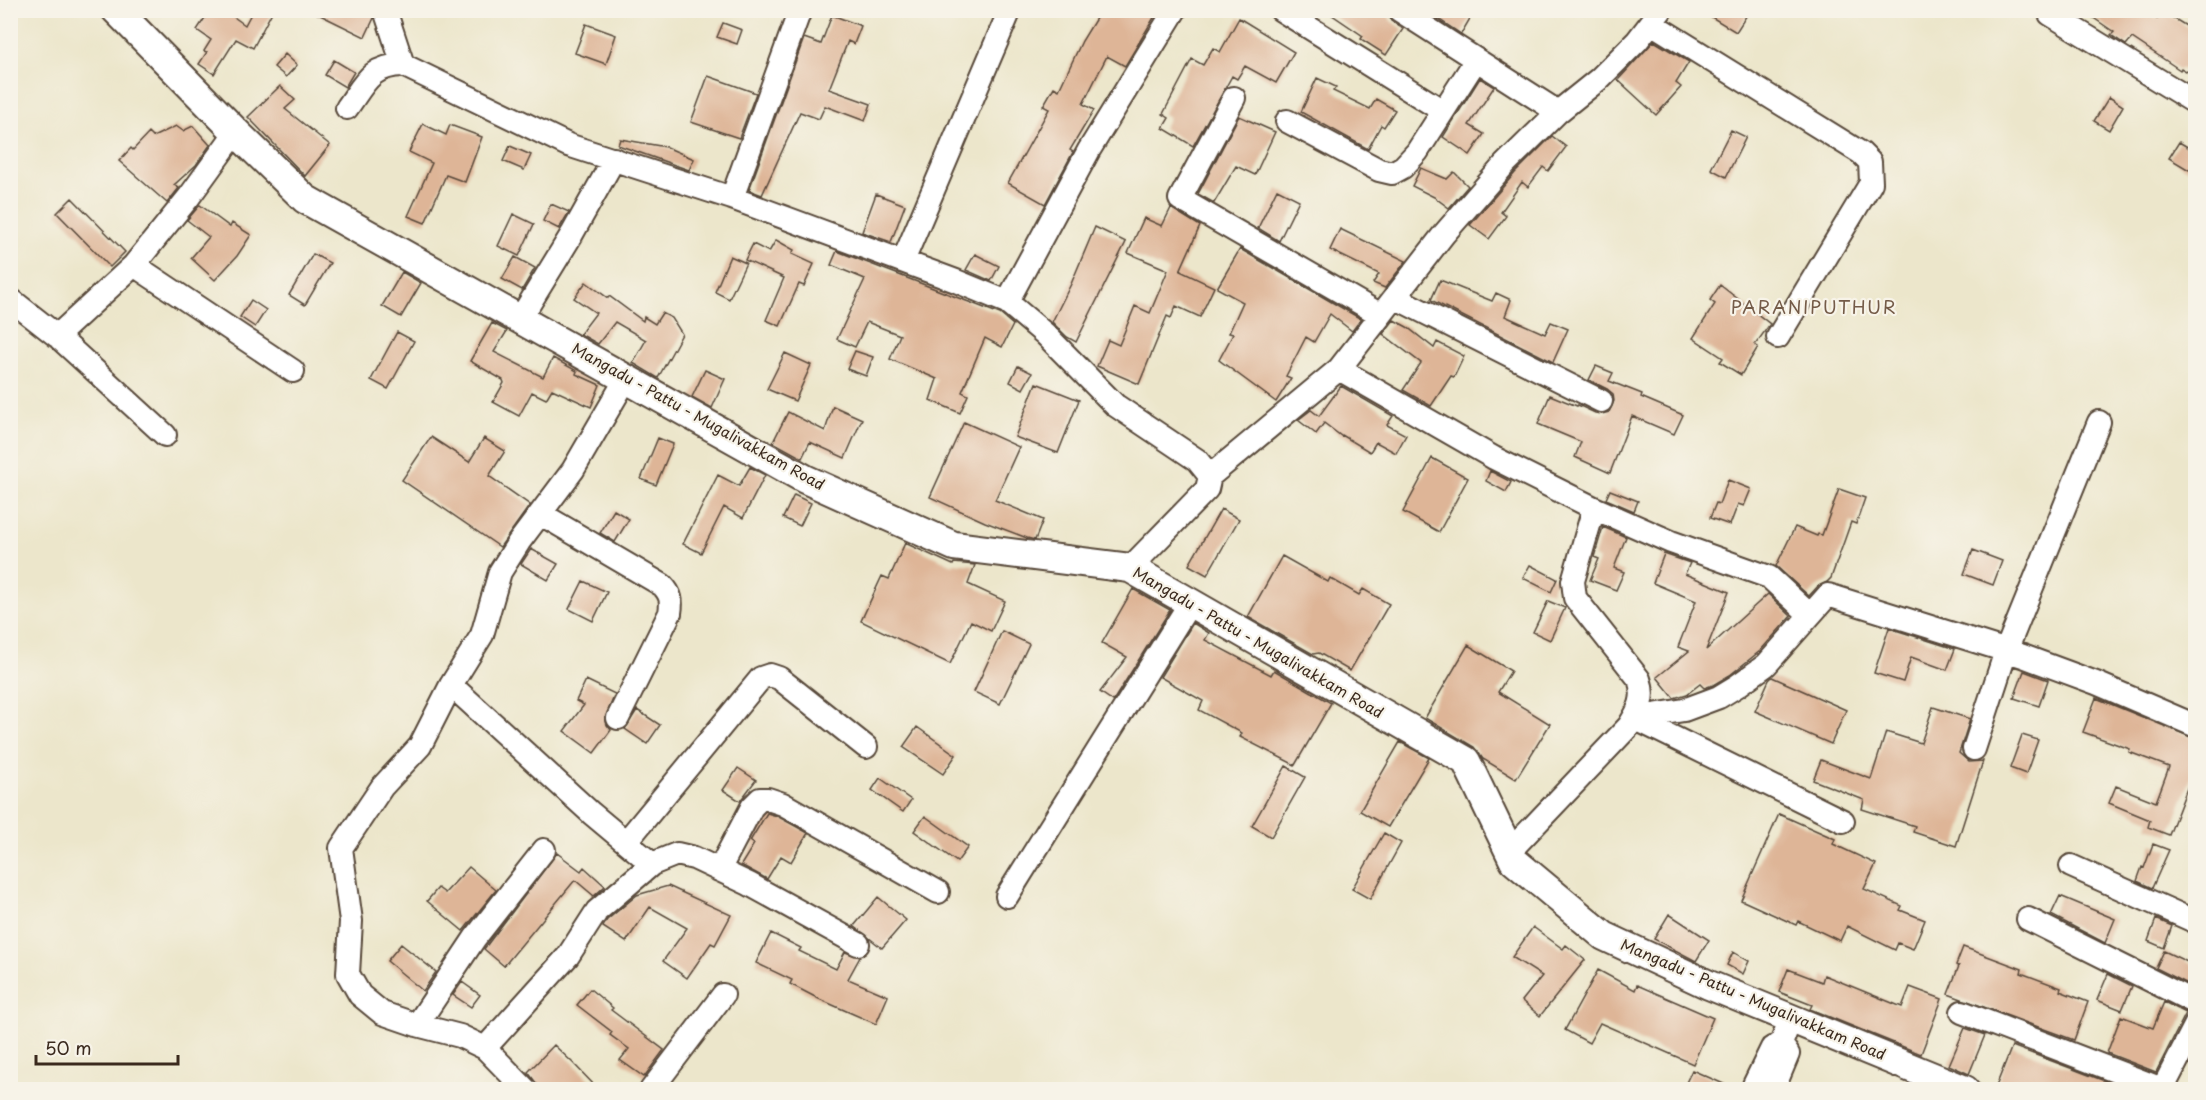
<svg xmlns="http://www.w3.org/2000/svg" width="2206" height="1100" viewBox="0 0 2206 1100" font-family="'Playpen Sans',sans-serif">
	<rect width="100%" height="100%" fill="#f7f3e8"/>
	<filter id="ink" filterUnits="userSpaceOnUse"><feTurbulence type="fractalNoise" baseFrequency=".0167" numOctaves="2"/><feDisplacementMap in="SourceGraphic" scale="12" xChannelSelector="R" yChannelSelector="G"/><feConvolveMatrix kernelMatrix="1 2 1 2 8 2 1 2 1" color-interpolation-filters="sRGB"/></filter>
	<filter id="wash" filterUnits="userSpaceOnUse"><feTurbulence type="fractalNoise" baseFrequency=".008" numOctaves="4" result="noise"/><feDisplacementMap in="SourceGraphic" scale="24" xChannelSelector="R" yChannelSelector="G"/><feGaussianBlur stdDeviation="1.35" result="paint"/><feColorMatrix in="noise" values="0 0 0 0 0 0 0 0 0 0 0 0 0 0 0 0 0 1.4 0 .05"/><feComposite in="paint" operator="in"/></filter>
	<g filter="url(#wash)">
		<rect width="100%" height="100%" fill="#ece6cb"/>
		<g id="blocks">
			<path fill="#deb597" d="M210,10H224L245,25L253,10H273L253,48L236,39L214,74L199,64L207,52L204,51L211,40L197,30Z
				M310,10H372L374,18L365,37Z
				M1101,10H1145L1155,16L1125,66L1107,56L1083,104L1094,110L1070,150L1073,152L1045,204L1008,183L1049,109L1043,106L1054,87L1059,90L1082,41Z
				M1325,10H1386L1391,21L1403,29L1386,55L1361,39L1363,36Z
				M1425,10H1475L1461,34Z
				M1700,10H1750L1736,32Z
				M2082,10H2144L2157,19L2162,11L2196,32V77L2181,68L2180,70L2132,38L2126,45L2111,35L2114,32Z
				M832,15L861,26L854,44L848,41L829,89L871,104L865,121L825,106L819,119L800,112L762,195L749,190L804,38L821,44Z
				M1239,18L1294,52L1276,83L1245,66L1237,79L1232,76L1193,146L1163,128L1169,118L1163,114L1192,59L1203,65L1213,48L1220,52Z
				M723,23L742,30L737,44L717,37Z
				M586,24L616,35L606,64L575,53Z
				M1654,41L1689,62L1676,83L1681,87L1656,115L1618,80Z
				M285,54L297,65L286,77L274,67Z
				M334,60L354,72L345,87L325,75Z
				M708,76L756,93L739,138L691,122Z
				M1317,78L1336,87L1333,91L1370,109L1376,99L1395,110L1384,127L1381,125L1368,149L1301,112Z
				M1480,78L1494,87L1469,125L1484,134L1470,155L1443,137Z
				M280,86L295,100L285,109L330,145L305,176L248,117Z
				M2109,97L2123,106L2109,130L2094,121Z
				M1239,116L1275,132L1255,175L1236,166L1214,203L1198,194Z
				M423,124L446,135L450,125L482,137L465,182L446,175L425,223L408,216L432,163L409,152Z
				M176,126L183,131L193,126L210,145L196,165L174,185L179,188L167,203L119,161L131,148L133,150L149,133L153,137Z
				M1731,130L1746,137L1726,177L1711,169Z
				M1552,136L1566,147L1548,171L1543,167L1528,187L1522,182L1501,212L1506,216L1489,239L1470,225L1515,173Z
				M620,139L666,147L694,159L689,170L618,145Z
				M2179,142L2196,152V160L2189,170L2169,158Z
				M510,146L531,155L524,170L503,161Z
				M1421,168L1447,179L1454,172L1468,186L1449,208L1434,197L1412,186Z
				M1277,189L1299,200L1279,241L1258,228Z
				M876,194L905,205L891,242L862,232Z
				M72,198L125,252L110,267L57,213Z
				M551,204L569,212L559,229L543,221Z
				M200,205L230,227L232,223L251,235L237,256L215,280L191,258L209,237L187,220Z
				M1171,208L1200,226L1180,271L1214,287L1200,317L1176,306L1171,318L1167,316L1139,384L1097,366L1108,340L1119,345L1135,306L1150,313L1168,270L1128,253L1144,218L1162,226Z
				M513,214L534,224L519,256L498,246Z
				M1095,227L1126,242L1076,342L1067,337L1052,322L1071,284Z
				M1340,229L1406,261L1385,288L1373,283L1379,274L1330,250Z
				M776,240L794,250L792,254L814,264L804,286L799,284L780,326L766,320L784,278L745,260L753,244L769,252Z
				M1240,249L1361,319L1352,331L1330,314L1314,342L1306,337L1286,376L1291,378L1276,402L1219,360L1233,334L1229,333L1243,302L1217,288Z
				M837,251L1000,314L1013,325L1002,347L985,338L962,392L968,395L960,413L930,400L937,379L890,359L900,335L867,322L855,347L837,339L865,279L831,265Z
				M313,254L330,263L305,305L289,295Z
				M975,254L999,266L991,281L966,270Z
				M730,256L746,263L729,299L715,292Z
				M515,257L535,268L522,290L502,279Z
				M402,272L421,283L401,317L382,306Z
				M1440,280L1492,301L1496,293L1511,300L1505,316L1545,334L1551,322L1568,329L1553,362L1431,300Z
				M586,282L608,298L609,296L643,321L644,317L655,324L662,313L672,318L682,334L658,378L633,363L646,340L615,322L598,344L580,334L596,313L574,298Z
				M1720,285L1770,324L1755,345L1758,347L1741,375L1720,362L1723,358L1693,338L1715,304L1710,300Z
				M251,300L266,310L255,327L240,317Z
				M1394,320L1407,327L1434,348L1437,342L1464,356L1454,377L1451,376L1431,406L1403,390L1421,363L1383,334Z
				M492,323L507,331L494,352L543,377L553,358L577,371L576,374L600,385L591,407L552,389L546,399L532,392L519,416L493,402L504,383L503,380L470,361Z
				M397,332L414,341L388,389L371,380Z
				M855,351L873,357L866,376L847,369Z
				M785,353L811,365L795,401L767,389Z
				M1018,366L1032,373L1023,389L1010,382Z
				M1596,366L1613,373L1609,381L1642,394L1641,397L1683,415L1674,434L1632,416L1610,473L1575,457L1581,442L1538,424L1550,395L1577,406L1578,405L1595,413L1602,414L1609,412L1614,401L1613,394L1607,389L1589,380Z
				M705,370L725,379L712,408L692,397Z
				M1036,383L1079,400L1058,453L1015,437Z
				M1341,386L1393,416L1387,425L1406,435L1396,453L1376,442L1370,452L1342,435L1341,436L1324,423L1316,434L1298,420L1311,410L1319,416Z
				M833,406L862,419L845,458L810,442L802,458L773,442L788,412L825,431Z
				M964,422L1019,447L995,500L1043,520L1035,540L1027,538L985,522L930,497Z
				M431,437L469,462L484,438L505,451L489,476L530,505L500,547L402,480Z
				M658,438L673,444L656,485L641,479Z
				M1432,458L1468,478L1439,532L1403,512Z
				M750,467L765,475L743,518L724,507L701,553L683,544L718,475L739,486Z
				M1490,471L1511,482L1506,492L1486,481Z
				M1728,480L1751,489L1744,506L1738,504L1730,525L1710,518L1716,503L1719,504Z
				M1839,489L1865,498L1856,524L1851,522L1831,578L1827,582L1818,586L1809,596L1776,566L1795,527L1817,536L1818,534L1822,535Z
				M1610,490L1638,501L1634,511L1606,499Z
				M794,495L811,503L800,526L783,518Z
				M1221,509L1239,519L1207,575L1189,565Z
				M614,510L629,519L615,542L600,533Z
				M1603,527L1626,537L1614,568L1624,572L1616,590L1590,580L1599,559L1594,557Z
				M905,543L953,565L954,563L975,565L968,584L1005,601L991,631L971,621L950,664L861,621L882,576L889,579Z
				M531,549L558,564L548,580L521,564Z
				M1973,550L2002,561L1993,585L1964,574Z
				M1664,554L1690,563L1685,574L1729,592L1706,650L1768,594L1791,616L1760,651L1730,675L1713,685L1704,688L1700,684L1687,694L1674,698L1657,677L1689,651L1678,647L1696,601L1653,583Z
				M1282,556L1328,582L1330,578L1359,595L1363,589L1389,604L1350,671L1319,653L1313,654L1248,617Z
				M1530,565L1557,579L1551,592L1523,578Z
				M583,581L607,592L593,621L569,609Z
				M1133,589L1170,610L1113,701L1100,692L1127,657L1102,643Z
				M1548,601L1565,608L1550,640L1533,632Z
				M1193,623L1209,633L1205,640L1271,675L1274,670L1331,703L1295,765L1240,737L1242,733L1199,710L1203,701L1160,677Z
				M1889,628L1955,649L1947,670L1911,657L1903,682L1874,673Z
				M1002,631L1029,644L1000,704L974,692Z
				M1468,645L1511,671L1498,692L1550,724L1516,779L1483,759L1474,747L1425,718Z
				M2024,671L2048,680L2039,706L2014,698Z
				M1772,677L1846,710L1831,744L1755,711L1769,680Z
				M586,680L615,694L605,718L607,725L611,730L594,753L564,731L584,705L576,701Z
				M2096,698L2196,739V765L2169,835L2148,827L2150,820L2109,803L2116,786L2156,802L2169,767L2129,752L2130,749L2083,732Z
				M1933,707L1970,719L1959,753L1969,762L1983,761L1956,846L1913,832L1915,826L1862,809L1864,800L1813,780L1821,760L1871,779L1886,732L1921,743Z
				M637,710L660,725L647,744L625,729Z
				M917,727L956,755L943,774L903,747Z
				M2022,735L2038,740L2026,774L2010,768Z
				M1400,742L1429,758L1388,827L1360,811Z
				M1286,766L1305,777L1271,837L1252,826Z
				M738,768L756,780L740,801L723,790Z
				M880,778L911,800L903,812L872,790Z
				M767,813L777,816L808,833L791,862L781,856L767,879L741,865L754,844L750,841Z
				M1779,814L1835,839L1833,844L1876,864L1864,889L1902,906L1900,910L1925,920L1913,949L1898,943L1895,950L1847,926L1840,941L1798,921L1796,925L1741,900Z
				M925,816L968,847L957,862L914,831Z
				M1384,833L1401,843L1370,899L1352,889Z
				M2153,844L2169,850L2152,888L2137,881L2142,867L2144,868Z
				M557,853L581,871L584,867L605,886L594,896L575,880L504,966L484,949Z
				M469,867L496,890L463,931L427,901L438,888L445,893Z
				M668,886L731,915L715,945L711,943L687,978L663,961L687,928L650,907L626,942L603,927L607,920L637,895Z
				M2060,896L2115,919L2105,943L2051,915Z
				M878,897L906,920L882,948L854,926Z
				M1669,914L1709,940L1696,961L1654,939Z
				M2156,919L2172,926L2164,948L2148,941Z
				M1533,927L1563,949L1566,945L1585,960L1540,1016L1522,1001L1542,976L1512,957Z
				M771,933L801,948L799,951L836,969L845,952L860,957L848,979L888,996L876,1024L819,999L790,984L792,980L756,963Z
				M401,944L436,972L423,991L387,961Z
				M1963,947L2022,969L2021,973L2061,988L2060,991L2088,1002L2074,1040L1948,994L1959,966L1956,965Z
				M2164,951L2196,966V988L2156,968Z
				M1733,952L1749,961L1743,974L1727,965Z
				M1788,969L1822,982L1824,975L1902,1007L1910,987L1942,999L1921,1054L1810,1009L1812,1005L1779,992Z
				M1598,970L1635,990L1637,985L1713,1018L1693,1064L1600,1023L1589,1043L1565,1030Z
				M2108,974L2132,986L2122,1010L2097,1000Z
				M462,982L480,995L471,1007L453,995Z
				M590,989L613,1008L611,1010L664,1050L644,1077L620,1060L629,1049L610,1035L612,1032L577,1005Z
				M2164,1002L2186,1013L2156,1072L2107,1053L2121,1016L2153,1028Z
				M1965,1028L1985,1035L1969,1074L1949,1065Z
				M554,1045L573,1063L598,1089H541L539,1087L528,1072Z
				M2012,1046L2126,1089H1995Z
				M1692,1070L1735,1089H1683Z"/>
		</g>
	</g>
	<g filter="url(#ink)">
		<use href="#blocks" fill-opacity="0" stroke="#564638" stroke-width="1.5"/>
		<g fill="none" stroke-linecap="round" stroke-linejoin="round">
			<defs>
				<path id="minor" d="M385,10L403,65
					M1281,10L1443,111
					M1399,10L1558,112
					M2050,14L2196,103
					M1651,23L1861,153L1870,162L1871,183L1778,337
					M1234,98L1180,199L1381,315
					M347,108C365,83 370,66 403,65L568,145L732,198L956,281L1007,302L1045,334L1115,405L1197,460L1210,476L1207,489L1130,568
					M1287,121L1379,170L1392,173L1403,167L1417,152L1476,60
					M732,198L800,10
					M903,261L1010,10
					M134,265L293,371
					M1396,298L1601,401
					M10,299L57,336L165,435
					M1007,302L1089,150L1175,10
					M520,319L572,234L614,159
					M57,336L134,265L189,197L236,132
					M1339,369L1494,458L1594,508L1671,542L1769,577L1810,615
					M1210,476L1339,369L1444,234L1505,164L1558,112L1599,79L1637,41L1661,10
					M541,514L662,585C671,594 672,601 670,613L618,718
					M451,685L591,813L652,864
					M1634,718L1684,710L1719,697L1737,686L1766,665L1828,595L2023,656L2096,683L2196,726
					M1634,718L1843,821
					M1974,749L2006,651L2099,422
					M626,842L761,678L770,675L779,678L866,747
					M1509,852L1629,726C1639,710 1646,698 1639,679L1575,598L1573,581L1594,508
					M2071,866L2196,922
					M719,870L752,807L760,799H768L783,804L938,892
					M1007,896L1190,603
					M2028,919L2196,1003
					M1962,1012L2162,1089
					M417,1025L475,938L544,850
					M485,1048L568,956L597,911L652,864L677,854L694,858L749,884L858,944
					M526,1090L485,1048L460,1036L417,1025L382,1013L360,995L348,974L351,921L341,848L382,787L420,746L451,685L482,635L500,572L519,542L573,470L626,379
					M651,1090L723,995
					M1754,1090V1085L1772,1048L1781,1044L1791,1018
					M1773,1090L1788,1054L1781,1044
					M2162,1090L2196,1024"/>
				<path id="tertiary" d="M116,10L236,132L305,199L805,479L954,546L1130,568L1466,761L1514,861L1604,936L1709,985L1965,1090"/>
			</defs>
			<use href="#minor" stroke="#564638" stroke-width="26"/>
			<use href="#tertiary" stroke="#564638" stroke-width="32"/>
			<use href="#minor" stroke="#fff" stroke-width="22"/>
			<use href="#tertiary" stroke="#fff" stroke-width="28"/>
		</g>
	</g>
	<g text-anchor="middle" stroke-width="4.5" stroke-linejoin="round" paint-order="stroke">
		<g font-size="15" fill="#3b2a1e" stroke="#f7f3e8">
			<text transform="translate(698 417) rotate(29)" y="5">Mangadu - Pattu - Mugalivakkam Road</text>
			<text transform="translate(1258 643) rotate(30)" y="5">Mangadu - Pattu - Mugalivakkam Road</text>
			<text transform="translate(1753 1000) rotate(23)" y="5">Mangadu - Pattu - Mugalivakkam Road</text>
		</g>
		<g font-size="18" letter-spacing="1.5" fill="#745b48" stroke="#f7f3e8">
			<text x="1814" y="314">PARANIPUTHUR</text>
		</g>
	</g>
	<rect width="2206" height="1100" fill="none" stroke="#f7f3e8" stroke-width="36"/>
	<path d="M36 1055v9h142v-9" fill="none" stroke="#3b2a1e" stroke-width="3"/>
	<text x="45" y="1055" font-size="18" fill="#3b2a1e" stroke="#f7f3e8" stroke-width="4.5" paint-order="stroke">50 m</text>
</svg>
